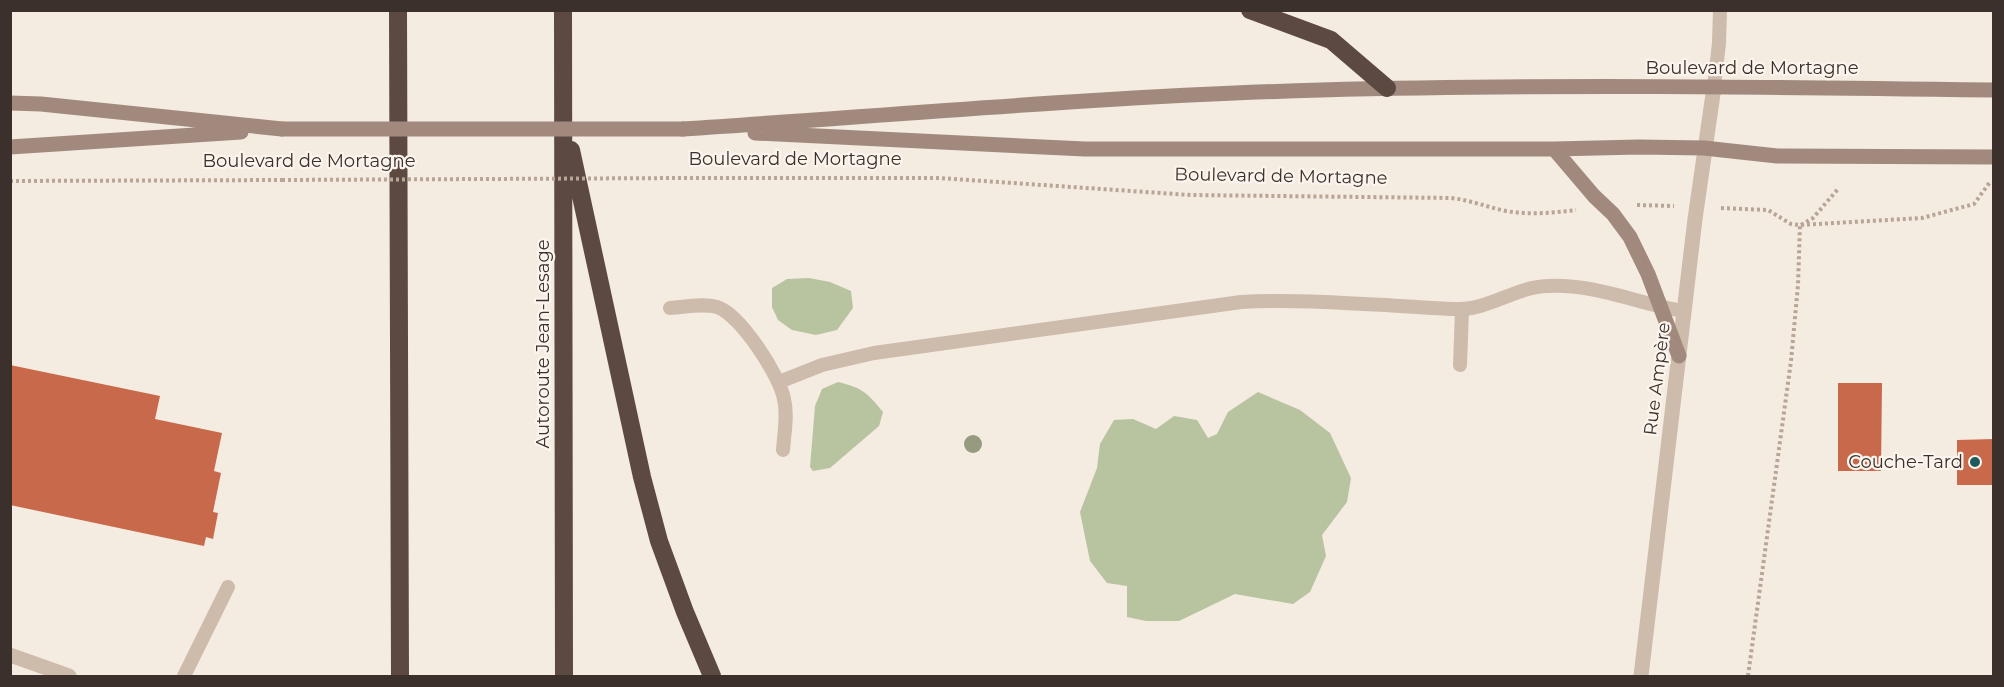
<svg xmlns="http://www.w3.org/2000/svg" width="2004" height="687" viewBox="0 0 2004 687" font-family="Montserrat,sans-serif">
	<rect width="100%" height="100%" fill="#f4ebe1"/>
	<path fill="#b8c4a0" d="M809,278L830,282L851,291L853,308L837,330L816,335L792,330L778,320L772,307V288L787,279Z
		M838,382C862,388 867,392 883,412L879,426L830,468L813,471L810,467L815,406L822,389Z
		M1258,392L1300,410L1330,433L1351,478L1347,502L1322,535L1326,556L1310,592L1293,604L1235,594L1179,621H1146L1127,617V586L1107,583L1090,561L1080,512L1097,468L1100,444L1114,420L1133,419L1156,429L1174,416L1197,420L1208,438L1217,434L1228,412Z"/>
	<path fill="#c8694b" d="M10,365L160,396L155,419L222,433L214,471L221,473L213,512L218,513L213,539L206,537L204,546L10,505Z
		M1838,383H1882L1881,471H1838Z
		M1994,439V485H1957V440Z"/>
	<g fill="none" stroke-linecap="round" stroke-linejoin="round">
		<path stroke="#b9a596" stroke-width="4" stroke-dasharray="3 3" stroke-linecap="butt" d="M684,178H939L1190,195L1451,198C1470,200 1487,207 1506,211C1529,215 1552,213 1576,210
			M10,181L282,180
			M1637,205L1674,206
			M1721,208L1768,210L1791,224L1800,225L1922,218L1974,204L1990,182
			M1801,225L1813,218L1838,189
			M1748,676L1791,361L1798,285L1800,225"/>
		<path stroke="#cdbbac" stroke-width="14" d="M1714,87L1719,43L1720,10
			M670,308C685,307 703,303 717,307C740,314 780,376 784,399C788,415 784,435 783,450
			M1460,365L1462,310
			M779,382L822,365L874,353L1241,302C1294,299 1347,303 1400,306C1420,307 1439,309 1459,309C1489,309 1517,287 1547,286C1594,283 1638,304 1684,311
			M184,676L228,587"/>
		<path stroke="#cdbbac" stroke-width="15" d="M10,655L69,676"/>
		<path stroke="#cdbbac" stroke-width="15" d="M1641,676L1695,219L1714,87"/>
		<path stroke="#a18a7d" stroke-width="15" d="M10,103L41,104L282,129
			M683,129C895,115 1108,96 1321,90C1545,84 1770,87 1994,90
			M755,133L1085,149H1554L1639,147L1704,148L1777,156L1994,157
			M10,147L241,132
			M1554,149L1594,196L1613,214L1630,237L1648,274L1679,356"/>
		<path stroke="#5c4a42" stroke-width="18" d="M398,10L400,676
			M563,10L564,676
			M1250,10L1331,40L1387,88
			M571,150L642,477L659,541L685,612L712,676"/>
		<path stroke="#b9a596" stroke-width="4" stroke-dasharray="3 3" stroke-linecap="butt" d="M282,180L684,178"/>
		<path stroke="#a18a7d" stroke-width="15" d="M282,129H683"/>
	</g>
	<circle fill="#969b7f" cx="973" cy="444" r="9"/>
	<circle fill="#1f5a5e" stroke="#fbf5ee" stroke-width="2" cx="1975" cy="462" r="6"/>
	<g text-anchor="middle" stroke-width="4.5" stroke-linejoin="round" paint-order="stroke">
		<g font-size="18" fill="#3b302b" stroke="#fbf5ee">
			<text x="1752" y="74">Boulevard de Mortagne</text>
			<text x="795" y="165">Boulevard de Mortagne</text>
			<text x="309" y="167">Boulevard de Mortagne</text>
			<text transform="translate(1281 176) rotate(1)" y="6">Boulevard de Mortagne</text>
			<text transform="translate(543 344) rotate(-90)" y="6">Autoroute Jean-Lesage</text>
			<text transform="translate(1657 379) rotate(-83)" y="6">Rue Ampère</text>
		</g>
		<g font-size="18" fill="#3b302b" stroke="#fbf5ee" text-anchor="end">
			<text x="1963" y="468">Couche-Tard</text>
		</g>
	</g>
	<rect width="2004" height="687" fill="none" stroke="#3b302b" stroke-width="24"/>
</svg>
